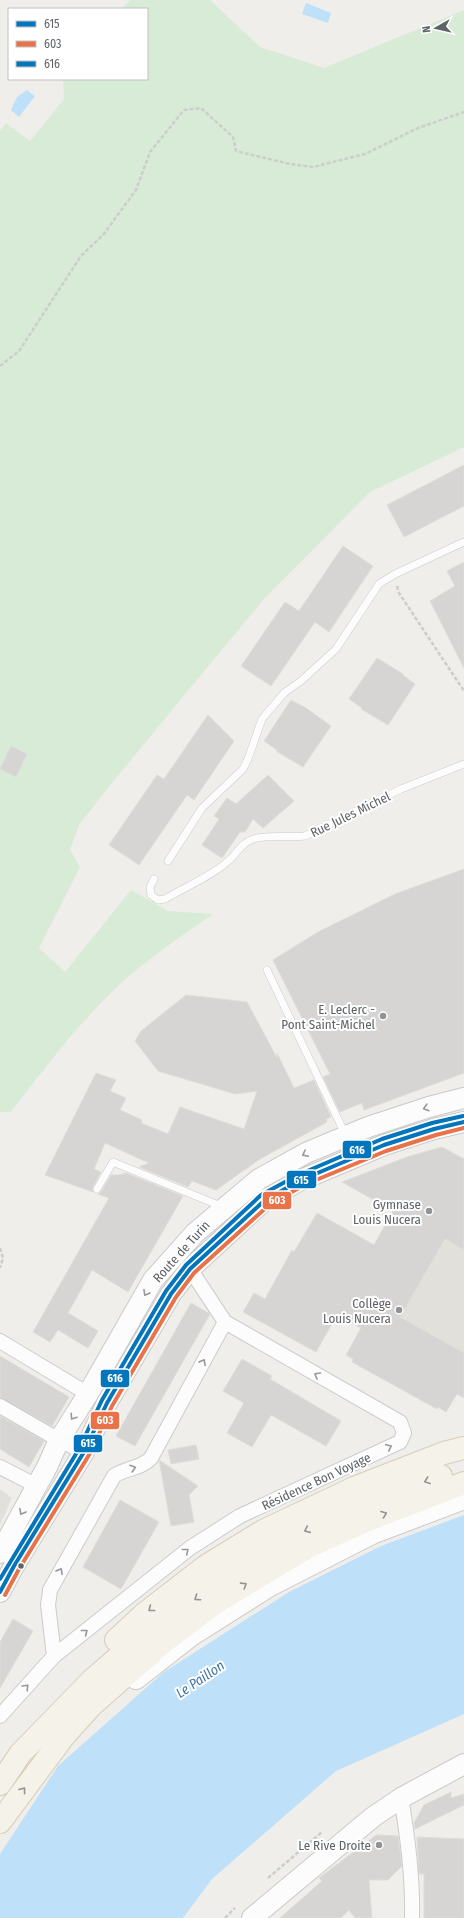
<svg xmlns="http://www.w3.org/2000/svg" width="464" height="1918" viewBox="0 0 464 1918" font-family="'Fira Sans Condensed',sans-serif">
	<rect width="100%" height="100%" fill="#efeeea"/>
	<path fill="#e2e0da" d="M317,1213L367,1241L359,1256L441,1246L445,1240L464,1250V1398L457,1394L446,1412L439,1407L437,1409L352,1362L353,1359L346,1355L363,1325L356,1321L354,1325L276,1279L292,1250L295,1252Z
		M0,1489L12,1498L0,1525Z"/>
	<path fill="#d8ebd6" d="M130,0H210L260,47L324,68L464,10V447L370,492L263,600L111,784L79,825L70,850L80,867L39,948L65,972L131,890L168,911L213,914C180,937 146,960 117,987C77,1025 44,1069 11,1112H0V131L6,123L30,141L64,99L63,79H147V9H122Z"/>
	<path fill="#bfe0f9" d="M306,3L331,13L328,23L302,14Z
		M27,90L35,96L19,117L11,110L17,97Z
		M464,1515V1714L336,1771L212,1879L183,1918H0V1854L58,1766L164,1672L289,1592L381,1546Z"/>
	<path fill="#d6d5d3" stroke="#deddd9" d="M464,465V506L404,537L387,505Z
		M343,546L373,566L329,632L315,622L271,686L241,666L285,602L299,611Z
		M464,562V668L430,601L455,586L447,571Z
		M377,658L403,674V675L415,684L388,725L361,709L362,708L349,699Z
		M291,700L306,708L331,726L303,767L276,751L277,750L264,741Z
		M208,715L234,741L194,800L187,795L139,865L109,845L157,775L164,779Z
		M11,746L27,754L16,777L0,769Z
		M268,775L294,801L263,828L253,819L245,832H240L222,858L202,845L219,819L214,816L227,798L236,804Z
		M464,869V1073L364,1110L362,1103L340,1112L323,1077L330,1074L273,960L318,932L395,894Z
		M186,995L247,1002L277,1058V1053L294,1088L314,1080L331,1117L326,1119L327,1122L260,1159L216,1190L192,1181L188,1187L139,1167L149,1163L105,1143L94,1169L101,1172L93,1187V1192L45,1175L96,1073L116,1080L110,1091L126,1098L120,1110L142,1120L141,1123L168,1134L180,1107L244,1129L257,1091L235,1094L158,1071L135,1041L141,1031Z
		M442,1147L464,1159V1250L445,1239L400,1317L464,1353V1398L457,1394L446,1412L438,1407L437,1409L352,1362L353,1359L346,1355L361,1328L337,1315L316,1352L243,1312L254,1293L265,1299L292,1250L294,1252L317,1213L374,1245L393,1211L342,1182L407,1157Z
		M126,1173L183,1196L128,1292L92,1270L68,1313L98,1331L88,1348L58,1330L50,1342L33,1332L109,1198L98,1194L101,1192L111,1175H119Z
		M191,1303L210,1314L135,1446L116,1436Z
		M0,1356L69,1397L52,1426L0,1398Z
		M242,1359L272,1376L270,1379L341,1421L326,1446L271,1415L252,1447L227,1433L244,1403L223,1391Z
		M0,1416L44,1441L29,1467L0,1449Z
		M196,1445L199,1459L171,1464L168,1450Z
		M159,1460L198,1486L189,1495L194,1522L171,1526Z
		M120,1500L159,1522L121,1589L83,1567Z
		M13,1619L33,1631L0,1688V1642Z
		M451,1792V1798L464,1794V1805L415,1829L414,1823L424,1805Z
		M376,1835L398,1836L402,1866L388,1880H369L372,1918H355L349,1910L341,1918H280L322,1881L319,1878Z
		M417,1837L464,1839V1918H424V1874H419Z"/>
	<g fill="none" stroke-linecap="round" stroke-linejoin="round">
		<defs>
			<path id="service" d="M168,861L202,808L243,769L248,759L262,719L284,693L301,681L336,649L379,584L395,574L464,542
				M154,879L150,887L151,895L158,900L165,899C183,888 214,875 228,861C237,854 241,843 253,839C269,834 288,838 305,836L401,789L464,764
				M267,970L356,1157
				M97,1189L113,1162L223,1207"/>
			<path id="minor" d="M0,1341L88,1394
				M0,1406L59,1440L84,1452
				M0,1467L37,1486
				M54,1656L190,1548L240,1516L400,1442L404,1433L400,1422L225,1322
				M0,1716L54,1656L48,1605L50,1590L114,1476C125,1468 141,1469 151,1458L225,1322L190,1269
				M401,1798C408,1838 413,1877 412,1918"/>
			<path id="secondary" d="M0,1553L47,1467L59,1440L88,1394L153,1280L195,1233L259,1179L306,1153L368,1127L429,1107L464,1098
				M0,1592L14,1566L84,1452L107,1403L171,1294L190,1269L265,1200L301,1180L384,1145L434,1129L464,1122
				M136,1679L191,1636L270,1586L372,1534L464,1499
				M252,1918L373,1817L401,1798L464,1764"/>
			<path id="primary" d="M116,1640L144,1614L206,1566L263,1531L354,1488L444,1453L464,1448
				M0,1784L20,1754L92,1680L152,1628L272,1548L299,1533L360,1506L441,1476
				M0,1822L64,1736L92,1705L165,1641L215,1603L308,1547L368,1520L464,1483"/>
		</defs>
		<use href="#service" stroke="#cbcccc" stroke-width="8"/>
		<use href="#minor" stroke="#cbcccc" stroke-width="16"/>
		<use href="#secondary" stroke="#cacacb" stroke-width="22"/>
		<use href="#primary" stroke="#d7ceb8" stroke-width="24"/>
		<path stroke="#cacfcc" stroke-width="2.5" stroke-dasharray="4 2" stroke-linecap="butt" d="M0,366L19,351L81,256L103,235L136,190L150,152L184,110L201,108L233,137L236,151L290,164L313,167L365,154L418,128L464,112
			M397,586L399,593L464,691
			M0,1248L3,1258L0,1268
			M268,1878L322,1832
			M225,1918L235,1908"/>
		<use href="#service" stroke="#fdfcfc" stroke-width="7"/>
		<use href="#minor" stroke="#fdfcfc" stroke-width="14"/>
		<use href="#secondary" stroke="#fdfcfc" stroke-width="20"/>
		<use href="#primary" stroke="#f4f2e9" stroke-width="22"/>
		<defs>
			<path id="bus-1" d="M0,1592L14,1566L84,1452L107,1403L171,1294L190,1269L265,1200L301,1180L384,1145L434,1129L464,1122"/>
			<path id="bus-2" d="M5,1595L19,1569L89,1455L112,1406L176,1297L194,1273L269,1205L304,1185L386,1151L436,1135L464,1128"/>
			<path id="bus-3" d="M0,1579L79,1449L102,1400L166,1291L186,1265L261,1195L298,1175L382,1139L432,1123L463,1116"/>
		</defs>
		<use href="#bus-1" stroke="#fff" stroke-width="7"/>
		<use href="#bus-2" stroke="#fff" stroke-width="7"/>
		<use href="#bus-3" stroke="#fff" stroke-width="7"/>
		<use href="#bus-1" stroke="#0275bc" stroke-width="4"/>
		<use href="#bus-2" stroke="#e97249" stroke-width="4"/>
		<use href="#bus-3" stroke="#0275bc" stroke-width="4"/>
	</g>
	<defs><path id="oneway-chevron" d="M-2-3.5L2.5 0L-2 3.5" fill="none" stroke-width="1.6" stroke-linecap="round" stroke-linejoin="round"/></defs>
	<g stroke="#96999c">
		<use href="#oneway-chevron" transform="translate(426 1108) rotate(163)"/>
		<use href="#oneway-chevron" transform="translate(305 1154) rotate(153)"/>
		<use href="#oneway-chevron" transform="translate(146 1293) rotate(120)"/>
		<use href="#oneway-chevron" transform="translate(203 1362) rotate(-61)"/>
		<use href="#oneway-chevron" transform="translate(317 1375) rotate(-150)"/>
		<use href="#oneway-chevron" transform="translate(73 1417) rotate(123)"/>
		<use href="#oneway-chevron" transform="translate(389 1447) rotate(-25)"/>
		<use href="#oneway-chevron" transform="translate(133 1468) rotate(-18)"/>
		<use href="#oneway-chevron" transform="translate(22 1512) rotate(119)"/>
		<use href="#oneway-chevron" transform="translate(186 1551) rotate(-39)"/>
		<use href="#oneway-chevron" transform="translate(60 1571) rotate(-61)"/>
		<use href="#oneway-chevron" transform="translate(85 1632) rotate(-38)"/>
		<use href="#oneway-chevron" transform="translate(26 1687) rotate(-47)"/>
	</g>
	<g stroke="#939595">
		<use href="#oneway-chevron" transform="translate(427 1481) rotate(160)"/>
		<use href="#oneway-chevron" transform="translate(384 1514) rotate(-21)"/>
		<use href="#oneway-chevron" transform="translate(307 1530) rotate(156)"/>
		<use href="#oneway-chevron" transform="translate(244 1585) rotate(-32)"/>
		<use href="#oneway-chevron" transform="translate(197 1598) rotate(146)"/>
		<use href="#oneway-chevron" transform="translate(151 1609) rotate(142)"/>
		<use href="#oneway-chevron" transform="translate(23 1790) rotate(-53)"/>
	</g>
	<g fill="#919496" stroke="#fff" stroke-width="1.5">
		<circle cx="383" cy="1016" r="4"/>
		<circle cx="429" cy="1211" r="4"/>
		<circle cx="399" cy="1310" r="4"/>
		<circle cx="379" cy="1845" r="4"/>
	</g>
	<circle fill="#5f6368" stroke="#fff" stroke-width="1.5" cx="21" cy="1566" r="3.5"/>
	<g text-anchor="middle" stroke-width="4" stroke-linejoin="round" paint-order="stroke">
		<g font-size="13" fill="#5f6368" stroke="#fff">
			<text transform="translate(350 814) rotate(-26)" y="5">Rue Jules Michel</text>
			<text transform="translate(181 1251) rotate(-48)" y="5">Route de Turin</text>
			<text transform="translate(316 1481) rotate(-25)" y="5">Résidence Bon Voyage</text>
		</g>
		<g font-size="13" fill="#5f6368" stroke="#fff" text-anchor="end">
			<text x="375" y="1014">E. Leclerc -<tspan x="375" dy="15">Pont Saint-Michel</tspan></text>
			<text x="421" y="1209">Gymnase<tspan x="421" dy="15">Louis Nucera</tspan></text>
			<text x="391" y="1308">Collège<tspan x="391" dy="15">Louis Nucera</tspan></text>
			<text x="371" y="1850">Le Rive Droite</text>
		</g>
		<g font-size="14" font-style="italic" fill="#4174aa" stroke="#fff">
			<text transform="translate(200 1679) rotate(-34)" y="5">Le Paillon</text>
		</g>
	</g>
	<g stroke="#fff" stroke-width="1.5">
		<rect x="342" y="1140" width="30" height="19" rx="4" fill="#0275bc"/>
		<rect x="286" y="1170" width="31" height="19" rx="4" fill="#0275bc"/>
		<rect x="262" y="1191" width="30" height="19" rx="4" fill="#e97249"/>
		<rect x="100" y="1369" width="30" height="19" rx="4" fill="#0275bc"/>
		<rect x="90" y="1411" width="30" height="19" rx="4" fill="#e97249"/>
		<rect x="73" y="1434" width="30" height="19" rx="4" fill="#0275bc"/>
	</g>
	<g font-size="11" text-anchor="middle" font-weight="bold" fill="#fff">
		<text x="357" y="1154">616</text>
		<text x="301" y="1184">615</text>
		<text x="277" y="1204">603</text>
		<text x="115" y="1382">616</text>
		<text x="105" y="1424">603</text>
		<text x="88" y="1447">615</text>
	</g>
	<rect x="8" y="8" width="140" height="72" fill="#ffffff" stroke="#bfc1c3"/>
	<rect x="16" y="21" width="20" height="6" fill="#0275bc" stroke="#bfc1c3"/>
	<text x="44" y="28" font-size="12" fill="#5f6368">615</text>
	<rect x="16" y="41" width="20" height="6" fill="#e97249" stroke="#bfc1c3"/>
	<text x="44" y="48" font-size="12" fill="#5f6368">603</text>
	<rect x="16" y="61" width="20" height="6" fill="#0275bc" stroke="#bfc1c3"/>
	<text x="44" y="68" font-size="12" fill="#5f6368">616</text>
	<g transform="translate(436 28) rotate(262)" stroke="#ffffff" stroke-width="3" paint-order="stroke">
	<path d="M0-3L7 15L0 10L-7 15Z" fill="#5f6368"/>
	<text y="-6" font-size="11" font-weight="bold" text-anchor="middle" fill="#5f6368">N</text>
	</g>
</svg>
